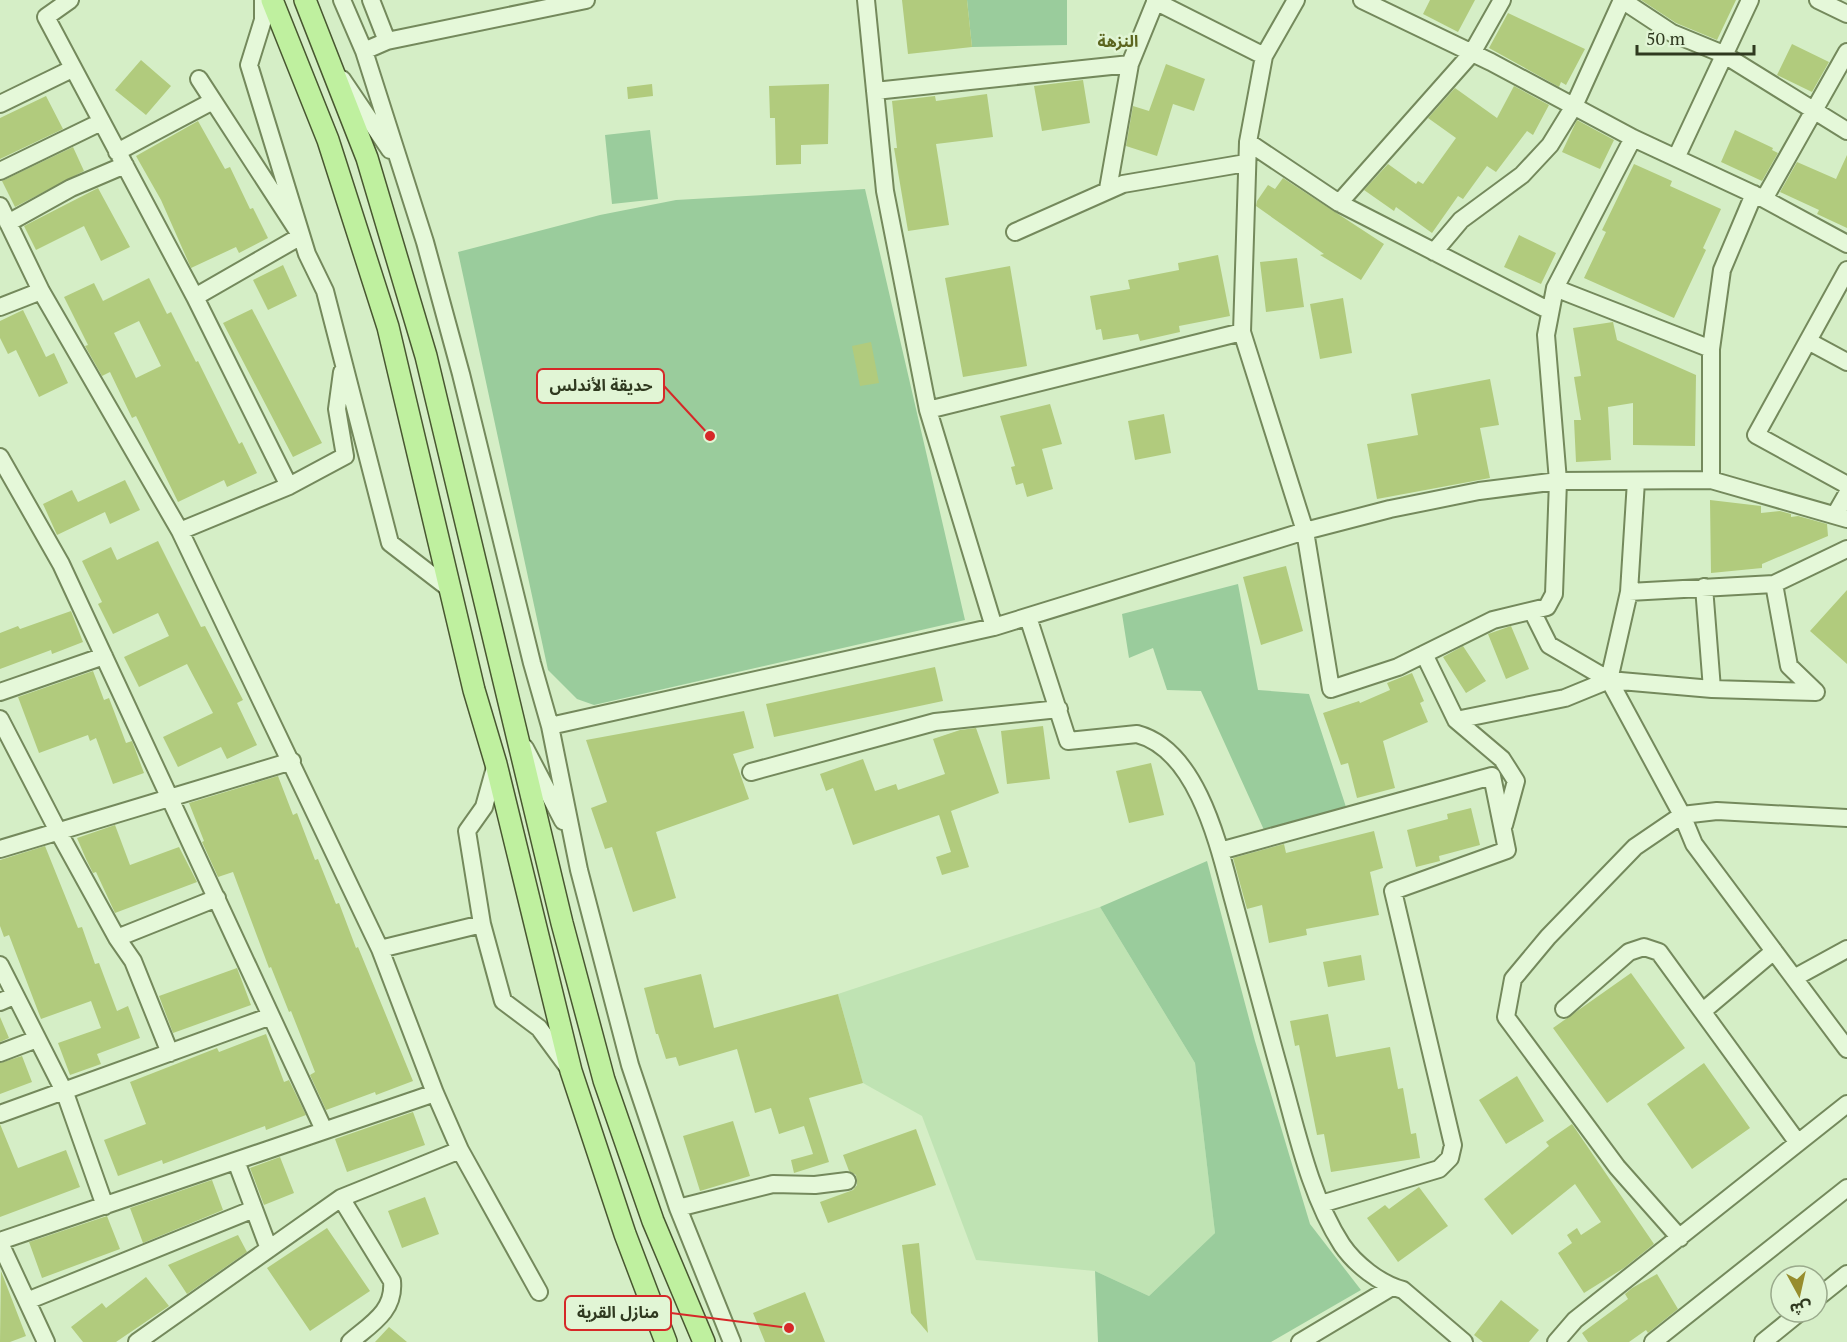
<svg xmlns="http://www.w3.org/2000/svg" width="1847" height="1342" viewBox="0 0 1847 1342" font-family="'PT Serif','Noto Sans Arabic',serif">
	<rect width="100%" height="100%" fill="#d5eec6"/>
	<path fill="#bfe3b3" d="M1100,907L1195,1063L1215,1233L1149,1296L1095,1271L976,1260L922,1116L863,1083L838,994Z"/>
	<path fill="#9acc9c" d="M967,0H1067V45L972,47Z
		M650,130L658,199L612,204L605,135Z
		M865,189L965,620L594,705L577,699L548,670L458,252L600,215L676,200Z
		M1238,584L1258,690L1309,694L1346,807L1264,830L1201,691L1167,690L1153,648L1129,658L1122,614Z
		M1207,861L1255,1041L1310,1224L1361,1290L1271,1342H1098L1095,1271L1149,1296L1215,1233L1195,1063L1100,907Z"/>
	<path fill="#b1cb7d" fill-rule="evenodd" d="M902,0H967L972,47L908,54Z
		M1430,0H1475L1458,32L1423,14Z
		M1641,0H1736L1717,40L1676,23Z
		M1508,13L1585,49L1566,85L1561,82L1559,87L1489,48Z
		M1792,44L1829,62L1812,92L1777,75Z
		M141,60L171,86L146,115L115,90Z
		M1166,64L1205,79L1194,111L1173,104L1157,156L1126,146L1133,106L1149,111Z
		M1083,80L1090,123L1042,131L1034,86Z
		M652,84L653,96L628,99L627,87Z
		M829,84L828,144L801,145V164L776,165L775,118H770L769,86Z
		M1514,86L1549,105L1533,135L1527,131L1496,172L1487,166L1463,199L1458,196L1432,233L1396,207L1394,211L1364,190L1388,164L1416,184L1418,181L1423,184L1456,138L1428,118L1455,88L1497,118Z
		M987,94L993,137L936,144L949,225L908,231L894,148H897L892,101L935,96L936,101Z
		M46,96L63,129L0,159V118Z
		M1577,120L1614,140L1600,169L1562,152Z
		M198,121L225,169L230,167L250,209L253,208L268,238L239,253L236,247L191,268L161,200L136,156Z
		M1735,130L1773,148L1772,150L1778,153L1762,181L1721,162Z
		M73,147L84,171L15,207L2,181Z
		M1847,155V228L1817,214L1819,210L1780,192L1797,162L1836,179Z
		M1634,164L1672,181L1670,186L1721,209L1703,248L1706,250L1674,318L1584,278L1606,232L1602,230Z
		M1283,178L1384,244L1361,280L1320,255L1324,254L1256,206L1257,201L1268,185L1275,189Z
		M98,188L130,247L101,261L84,226L36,250L24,226Z
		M1519,235L1556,253L1541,284L1504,267Z
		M1218,255L1230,316L1179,326L1180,332L1140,341L1138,334L1103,340L1101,329L1096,330L1090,296L1130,289L1128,280L1179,270L1178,263Z
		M1297,258L1304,307L1266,312L1260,262Z
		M283,265L297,296L268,310L253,280Z
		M1010,266L1027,366L963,377L945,278Z
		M149,278L167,314L171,312L196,362L198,361L239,444L242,442L257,473L227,487L224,480L178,502L136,416L132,418L110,372L102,376L85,346L88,345L64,297L94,283L103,301ZM139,321L161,366L136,378L114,333Z
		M1343,298L1352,353L1320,359L1310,304Z
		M252,309L322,443L293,457L223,323Z
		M23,310L46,357L54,353L68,383L39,397L16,350L8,354L0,338V321Z
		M1613,322L1617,340L1696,375L1695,446L1633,445V403L1608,407L1611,460L1576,462L1574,420H1581L1574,377L1581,376L1573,328Z
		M871,342L879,383L860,386L852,346Z
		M1490,379L1499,425L1480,428L1490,478L1377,499L1367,444L1418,435L1411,394Z
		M1050,404L1062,444L1042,449L1053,489L1027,497L1023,483L1016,485L1011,467L1015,466L1000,416Z
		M1164,414L1171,453L1135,460L1128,421Z
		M125,480L140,510L110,524L105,512L57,535L43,504L72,490L78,502Z
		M1710,500L1761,506V513L1780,511L1791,514V517L1798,516L1827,524L1828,536L1762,564V568L1711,573Z
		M158,541L201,627L205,626L243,700L237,703L257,745L227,759L221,747L178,767L163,737L213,713L187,664L139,687L124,657L169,636L158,613L113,634L98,604L102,602L82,561L111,547L117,560Z
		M1286,566L1303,631L1261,645L1243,577Z
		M1847,590V664L1810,631Z
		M71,611L83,642L52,654L51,650L0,669V633L18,626L20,629Z
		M1511,626L1529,669L1506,679L1488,634Z
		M1463,646L1486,681L1466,693L1443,657Z
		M935,667L943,701L774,737L766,704Z
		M93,671L104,700L109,698L126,743L132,741L144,773L113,784L96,738L90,741L88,735L39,753L18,697Z
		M1412,673L1424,701L1420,703L1428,722L1383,741L1395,788L1357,798L1348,763L1341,765L1323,713L1359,701L1360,703L1390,690L1387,683Z
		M744,711L754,748L733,754L749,799L656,832L676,898L633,912L612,847L605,849L591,808L607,802L586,740Z
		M1043,726L1050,779L1007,784L1001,731Z
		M976,728L999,793L951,811L969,867L942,875L936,857L951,852L939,815L853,845L833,788L826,791L820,774L863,759L875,791L896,784L898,790L945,774L933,739L960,730Z
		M1151,763L1164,815L1129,823L1116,771Z
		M278,776L293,815L297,813L315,860L318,859L336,904L339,903L356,948L358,947L413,1081L376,1095L375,1092L326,1110L310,1075L315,1072L291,1011L289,1012L271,967L269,968L233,872L218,877L202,842L204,841L189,803Z
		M1471,808L1480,845L1439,856L1440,861L1416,867L1407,830L1448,819L1447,814Z
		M115,825L130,865L179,847L197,882L115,913L96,872L93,873L86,859L77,838Z
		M1374,831L1383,868L1370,872L1379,915L1306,929L1307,935L1269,943L1262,905L1247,909L1233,858L1284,844L1286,853Z
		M45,846L78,928L82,927L95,964L99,963L117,1011L128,1006L140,1038L97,1054L101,1064L70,1075L58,1043L101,1028L91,1001L41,1019L9,935L4,937L0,926V860Z
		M1361,955L1365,980L1328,987L1323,962Z
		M237,968L251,1005L173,1033L159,996Z
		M1631,973L1685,1048L1607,1103L1553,1028Z
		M701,974L714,1028L838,994L863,1083L809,1098L829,1162L794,1173L791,1160L813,1154L804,1126L779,1134L771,1108L755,1113L737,1049L679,1066L676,1057L666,1059L658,1034H656L644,988Z
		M1328,1014L1336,1057L1390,1047L1398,1089L1403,1088L1411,1134L1416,1133L1420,1158L1331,1172L1324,1134L1317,1135L1299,1045L1295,1046L1290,1021Z
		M0,1017L9,1038L0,1042Z
		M266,1034L284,1082L289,1080L306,1115L266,1130L265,1126L163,1164L162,1160L118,1176L104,1140L146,1124L130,1082L217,1048L219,1052Z
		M22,1056L32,1082L0,1094V1063Z
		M1704,1063L1750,1128L1692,1169L1647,1104Z
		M1517,1076L1544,1121L1506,1144L1479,1100Z
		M413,1112L425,1145L347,1172L335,1139Z
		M733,1121L750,1176L700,1191L683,1136Z
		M0,1124L18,1168L66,1150L80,1187L0,1217Z
		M1572,1124L1654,1244L1624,1268L1584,1293L1558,1253L1572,1243L1567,1235L1577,1228L1581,1235L1601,1222L1575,1184L1512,1235L1484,1199L1549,1146L1546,1142Z
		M916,1129L936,1185L828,1223L820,1202L853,1190L857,1185L856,1175L849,1171L843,1155Z
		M280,1157L294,1193L264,1205L250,1168Z
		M212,1180L223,1210L143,1243L130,1208Z
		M1419,1187L1448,1226L1398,1262L1367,1218L1385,1205L1389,1209Z
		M425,1197L439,1234L402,1248L388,1211Z
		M107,1216L120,1249L42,1278L29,1242Z
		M327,1228L370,1291L310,1331L267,1268Z
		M238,1235L247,1252L187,1294L168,1265Z
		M919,1243L928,1333L911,1313L902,1245Z
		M1,1271L26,1336L10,1342H0Z
		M1657,1274L1678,1309L1648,1333L1646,1330L1629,1342H1588L1582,1333L1628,1299L1625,1294L1632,1288Z
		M146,1277L169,1306L116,1342H83L71,1327L102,1303L106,1308Z
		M805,1292L825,1342H765L753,1313Z
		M1501,1300L1539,1330L1529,1342H1483L1474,1335Z
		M389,1327L407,1342H375Z"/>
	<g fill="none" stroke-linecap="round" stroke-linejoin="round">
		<defs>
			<path id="minor" d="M70,0L46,17L195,297L289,486
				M263,0V20L249,65L307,254L325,291L390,543L451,590
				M342,0L364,51L425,242L461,374L532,663L550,726L579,870L630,1065L678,1208L732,1342
				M371,0L387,41
				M866,0L885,191L928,410L994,627
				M1296,0L1264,56L1248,142L1242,332L1305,531L1331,689L1398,667L1493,620L1547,607L1554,594L1558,481L1546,335L1555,288L1633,138
				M1362,0L1491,62L1633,138L1764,199L1847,244
				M1622,0L1672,33L1723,54L1847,131
				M1818,0L1847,14
				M1155,1L1264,56
				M364,51L387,41L586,0
				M342,79L390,150
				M875,91L1130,64
				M0,104L72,69
				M1248,142L1339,203L1550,311
				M117,152L211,102
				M1676,158L1750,0
				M0,171L101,122
				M1108,189L1130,64L1156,0
				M1764,199L1847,52
				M1339,203L1472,53L1502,0
				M0,206L41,291L180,531L380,949L435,1093L460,1150L539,1292
				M8,223L71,188L125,165
				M1015,232L1123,184L1246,163
				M1434,252L1461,220L1522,175L1550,145L1574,106L1622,0
				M1847,270L1756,435L1847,485
				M1555,288L1711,349
				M195,297L301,236L199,79
				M0,307L41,291
				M1808,341L1847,362
				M928,410L1242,332
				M0,457L61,564L324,1130
				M1711,480V349L1722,270L1754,194
				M1636,481L1629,592L1609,680L1682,815L1694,844L1847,1049
				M1835,515L1847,494
				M180,531L289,486L345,456L337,409L342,372
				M1774,584L1789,666L1816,692
				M1704,587L1712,689
				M1629,592L1774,584L1847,549
				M1028,617L1068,741L1137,734C1198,750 1219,847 1233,899C1250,961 1266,1022 1283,1083C1298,1137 1311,1197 1342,1245C1355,1264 1380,1284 1403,1290L1464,1342
				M1424,654L1456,720L1502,759L1516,781L1504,825
				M1609,680L1712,689L1816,692
				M0,692L104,656
				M0,719L58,831L117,938L133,961L170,1053
				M1456,720L1565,698L1609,680L1549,645L1532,611
				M550,726L994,627L1305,531L1390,509L1479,491L1558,481L1711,480L1847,519
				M525,748L563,821
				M496,764L484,807L467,831L482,924L503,1001L539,1028L567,1066
				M751,772L935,722L1059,709
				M0,849L292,761
				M1220,851L1492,776L1507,850L1393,891L1453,1145L1450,1158L1439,1169L1321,1204
				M117,938L217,898
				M380,949L482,924
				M0,965L65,1093L105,1206
				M1794,978L1847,949
				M0,1002L14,996
				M1564,1009L1629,952L1644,947L1659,952L1798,1143
				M1703,1011L1774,951
				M0,1053L37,1039
				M0,1114L271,1016
				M236,1161L269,1249
				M341,1198L392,1281C395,1311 371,1324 350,1342
				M678,1208L773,1184L815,1185L847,1181
				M1680,1238L1617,1167L1506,1017L1513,979L1548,937L1635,847L1682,815L1717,811L1847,818
				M0,1241L435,1093
				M0,1243L46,1342
				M1817,1298L1847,1274
				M27,1301L254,1209
				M137,1342L341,1198L460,1150
				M1300,1342L1392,1287
				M1556,1342L1575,1320L1847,1104
				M1653,1342L1847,1188
				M1763,1342L1800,1312"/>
			<path id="major" d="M272,0L328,140L388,327L474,690L496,764L571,1071L625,1234L666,1342
				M305,0L367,158L426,356L562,923L604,1080L653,1221L704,1342"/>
		</defs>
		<use href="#minor" stroke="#74895c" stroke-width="20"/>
		<use href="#major" stroke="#485730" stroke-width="24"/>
		<use href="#minor" stroke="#e5f8d9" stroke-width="16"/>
		<use href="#major" stroke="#bff09f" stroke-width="21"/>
	</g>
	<g text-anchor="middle" stroke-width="5" stroke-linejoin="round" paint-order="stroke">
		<g font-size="16" font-weight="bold" fill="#5c651f" stroke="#e1f5d5">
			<text x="1118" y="47">النزهة</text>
		</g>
	</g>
	<path fill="none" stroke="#d62828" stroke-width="2" d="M710 436L664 386M789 1328L671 1313"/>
	<g fill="#d62828" stroke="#e1f5d5" stroke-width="2">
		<circle cx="710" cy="436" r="6"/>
		<circle cx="789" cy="1328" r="6"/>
	</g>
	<g fill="#e1f5d5" stroke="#d62828" stroke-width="2">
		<rect x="537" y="369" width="127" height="34" rx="6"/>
		<rect x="565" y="1296" width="106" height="34" rx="6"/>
	</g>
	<g font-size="16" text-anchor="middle" font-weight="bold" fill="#2f391f">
		<text x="601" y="391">حديقة الأندلس</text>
		<text x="618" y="1318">منازل القرية</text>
	</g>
	<g transform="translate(1799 1294) rotate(172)"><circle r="28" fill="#e1f5d5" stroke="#9aaa8c" stroke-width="1.5"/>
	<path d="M0-4.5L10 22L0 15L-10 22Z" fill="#978d2d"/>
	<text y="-9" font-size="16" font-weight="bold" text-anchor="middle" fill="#2f391f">ش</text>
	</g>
	<path d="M1637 45v9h117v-9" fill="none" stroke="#2f391f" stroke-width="3"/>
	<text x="1646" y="45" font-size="18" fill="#2f391f" stroke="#e1f5d5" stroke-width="4.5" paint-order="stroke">50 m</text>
</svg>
